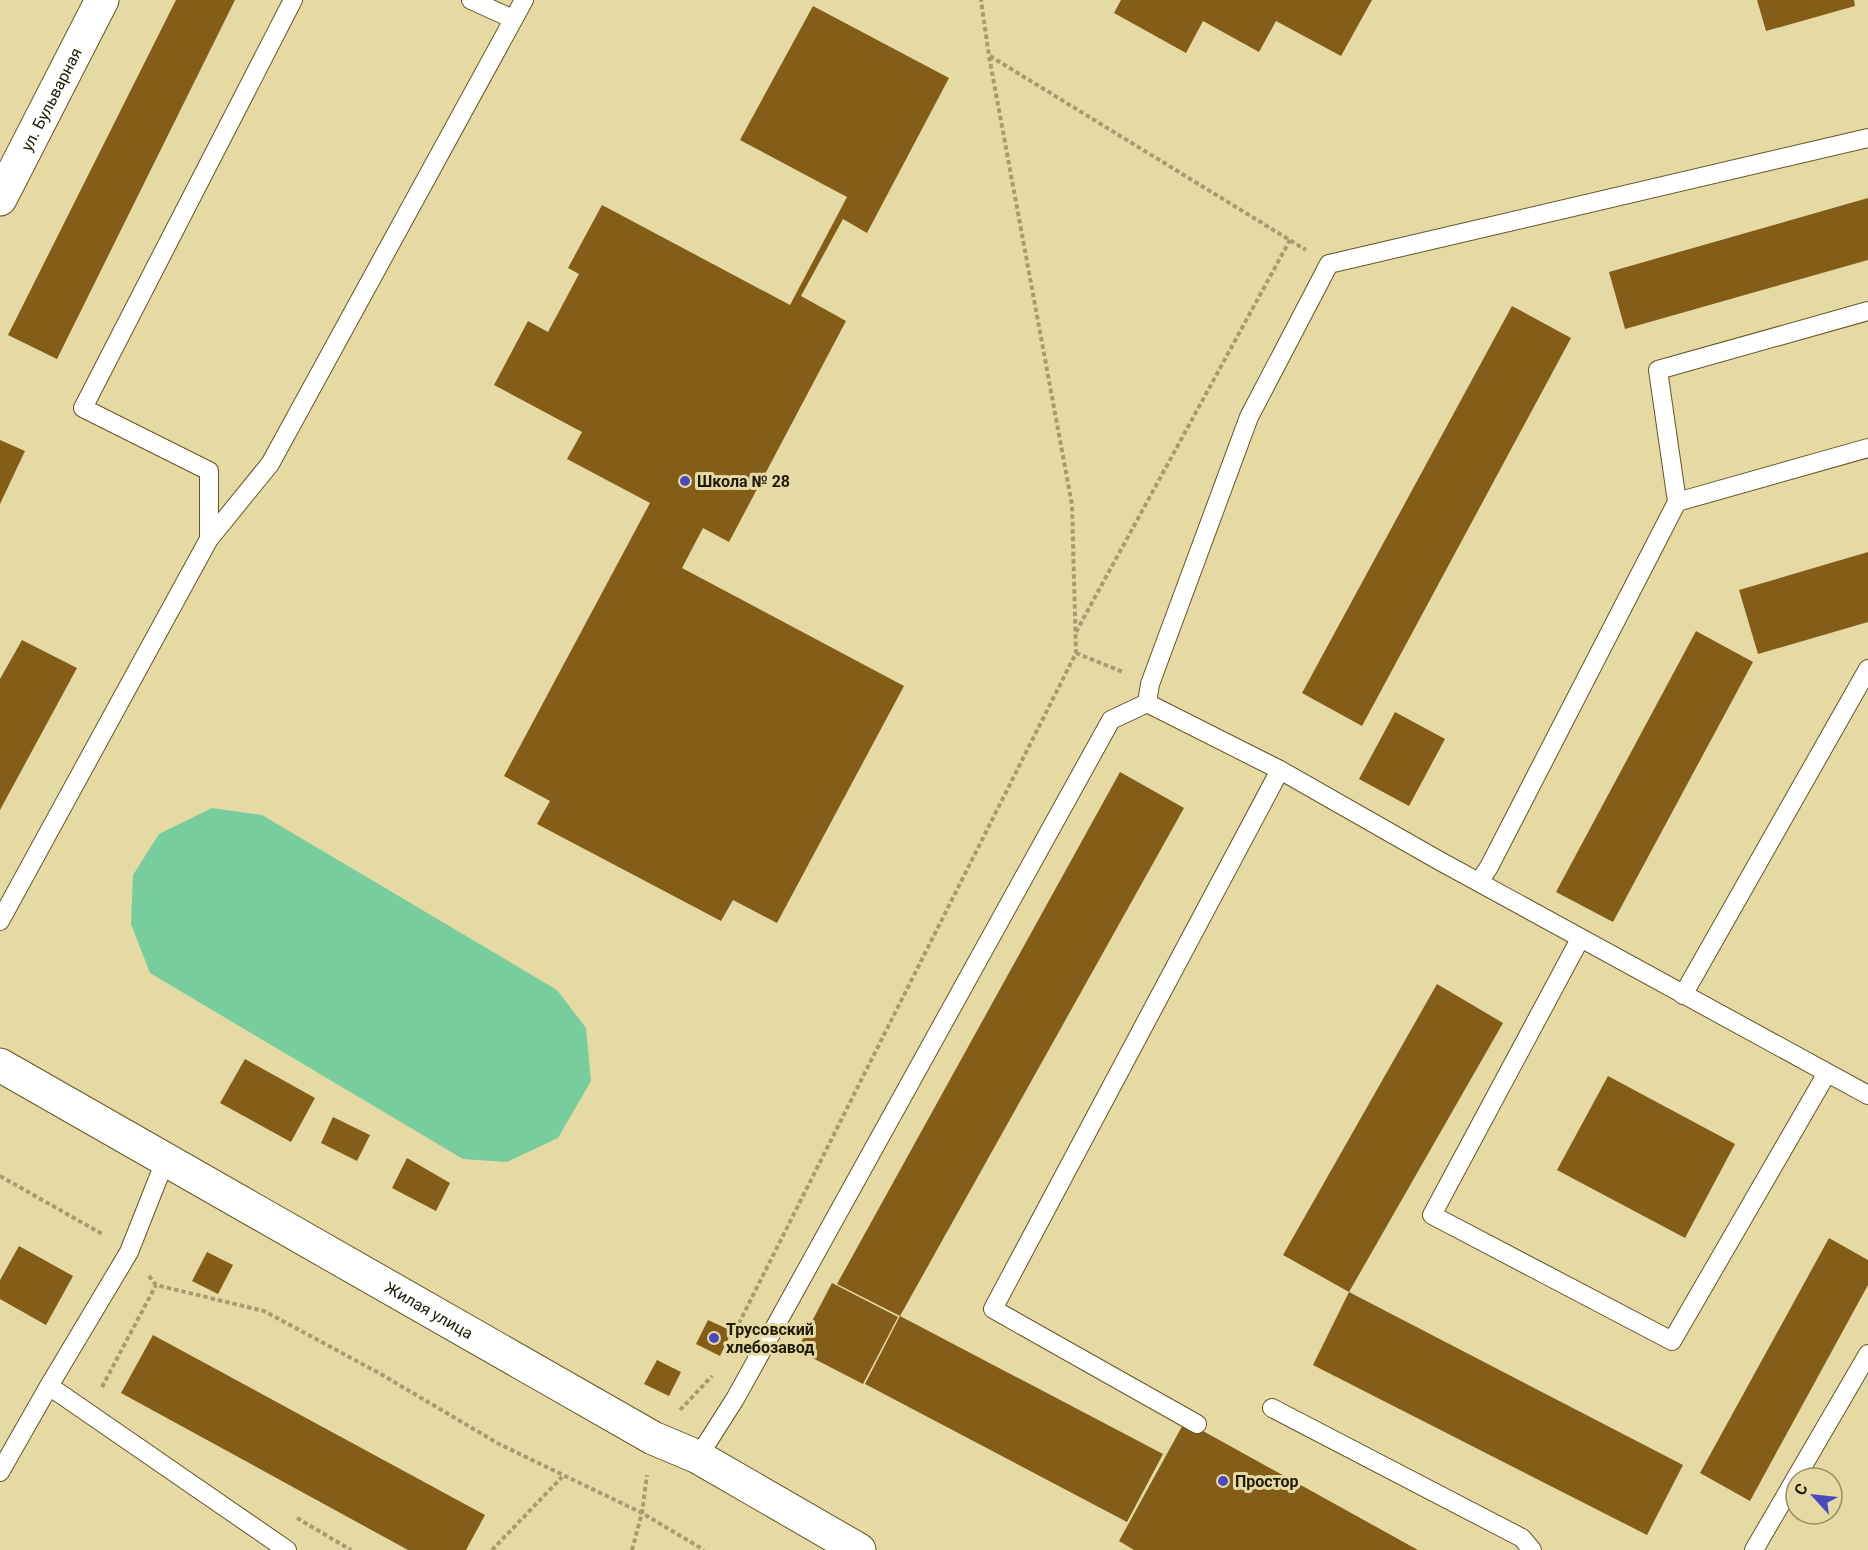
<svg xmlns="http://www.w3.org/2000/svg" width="1868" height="1550" viewBox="0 0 1868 1550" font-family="Roboto,sans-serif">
	<rect width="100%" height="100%" fill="#e5daa4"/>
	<path fill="#77cd9b" d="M212,808L262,815L557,990L586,1028L591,1081L558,1138L507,1162L463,1159L150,973L131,924L133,875L159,834Z"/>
	<path fill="#845d19" d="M176,0H235L57,359L8,335Z
		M1121,0H1372L1341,56L1276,21L1259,52L1203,21L1186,53L1114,13Z
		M1757,0H1854L1855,6L1766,31Z
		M813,6L949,78L867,233L843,219L801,296L846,321L729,542L703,528L682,568L904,686L777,923L733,900L721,921L537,824L550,801L504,776L650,503L567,459L582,432L494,385L528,321L548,332L579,274L568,268L602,205L790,305L847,197L740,140Z
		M1868,198V260L1625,329L1609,272Z
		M1512,306L1571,338L1362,726L1302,693Z
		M0,440L25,451L0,504Z
		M1868,552V622L1758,654L1739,590Z
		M1696,631L1753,662L1613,922L1556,892Z
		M22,640L77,668L0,810V679Z
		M1395,712L1445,739L1409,806L1359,779Z
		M1120,772L1184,808L900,1316L837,1284Z
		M1437,984L1503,1023L1349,1292L1283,1255Z
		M245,1059L315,1098L291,1142L220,1103Z
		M1608,1076L1735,1144L1685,1238L1557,1170Z
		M333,1117L370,1135L357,1161L321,1143Z
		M407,1158L450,1183L436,1211L392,1188Z
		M1829,1238L1868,1260V1285L1750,1501L1700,1473Z
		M19,1246L73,1276L46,1325L0,1299V1280Z
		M207,1252L233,1265L218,1294L192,1281Z
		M832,1283L898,1317L863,1384L797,1350Z
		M1349,1292L1683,1465L1647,1535L1313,1365Z
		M900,1316L1163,1454L1127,1522L865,1384Z
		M708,1320L732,1331L720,1356L696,1344Z
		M153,1335L485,1515L466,1550H408L121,1393Z
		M657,1360L681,1372L669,1396L644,1384Z
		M1185,1421L1418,1550H1134L1119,1541Z"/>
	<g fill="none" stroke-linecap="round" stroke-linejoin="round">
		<defs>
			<path id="lane" d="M471,0L513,19
				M1677,502L1868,448
				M209,539V471L83,408L293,0
				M1147,703L1150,684L1249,417L1329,264L1868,138
				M1479,882L1489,867L1677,502L1658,370L1868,311
				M0,921L209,539L270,464L524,0
				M1580,939L1432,1215L1672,1341L1827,1073
				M1683,995L1868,669
				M49,1386L287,1550
				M1272,1408L1522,1538L1532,1550
				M1197,1424L993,1309L1280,770
				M698,1457L735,1399L1111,720L1147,703L1280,770L1438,860L1868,1095
				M0,1472L49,1386L129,1252L165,1161
				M1754,1550L1868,1354"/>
			<g id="street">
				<path id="s1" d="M0,199L102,0"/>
				<path id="s2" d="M0,1065L653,1438L698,1457L859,1550"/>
			</g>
		</defs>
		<use href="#lane" stroke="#625624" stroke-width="20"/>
		<use href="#street" stroke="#625624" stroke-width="35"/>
		<path stroke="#a59d71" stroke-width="4" stroke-dasharray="4.5 3" stroke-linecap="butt" d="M990,56L1306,250
			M1076,632L1290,240
			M1076,653L1123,672
			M0,1176L104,1235
			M149,1276L156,1285L264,1311L379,1373L499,1444L642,1513L704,1550
			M732,1337L1076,653L1072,505L989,56L981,0
			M102,1387L156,1285
			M680,1410L712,1376
			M297,1518L351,1550
			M492,1550L562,1477
			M632,1550L642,1513L647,1475"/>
		<use href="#lane" stroke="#fff" stroke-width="18"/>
		<use href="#street" stroke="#fff" stroke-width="33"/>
	</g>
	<g fill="#494abf" stroke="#e5daa4" stroke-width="2">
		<circle cx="685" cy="481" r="6"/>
		<circle cx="714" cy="1338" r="6"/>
		<circle cx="1223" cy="1481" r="6"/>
	</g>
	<g text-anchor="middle" stroke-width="6" stroke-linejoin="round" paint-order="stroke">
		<g font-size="16" fill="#1f1b06" stroke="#e5daa4">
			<text dy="6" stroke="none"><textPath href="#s1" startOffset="112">ул. Бульварная</textPath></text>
			<text dy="6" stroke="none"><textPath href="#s2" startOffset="494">Жилая улица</textPath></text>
		</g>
		<g font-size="16" font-weight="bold" fill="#1f1b06" stroke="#e5daa4" text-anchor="start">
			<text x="697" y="487">Школа № 28</text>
			<text x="726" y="1335">Трусовский<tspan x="726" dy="18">хлебозавод</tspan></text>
			<text x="1235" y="1487">Простор</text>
		</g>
	</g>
	<g transform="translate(1814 1496) rotate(297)"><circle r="28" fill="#e5daa4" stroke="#968e65" stroke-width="1.5"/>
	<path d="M0-4.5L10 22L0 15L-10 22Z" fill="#494abf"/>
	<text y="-9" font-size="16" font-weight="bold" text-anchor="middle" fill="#1f1b06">С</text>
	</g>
</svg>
